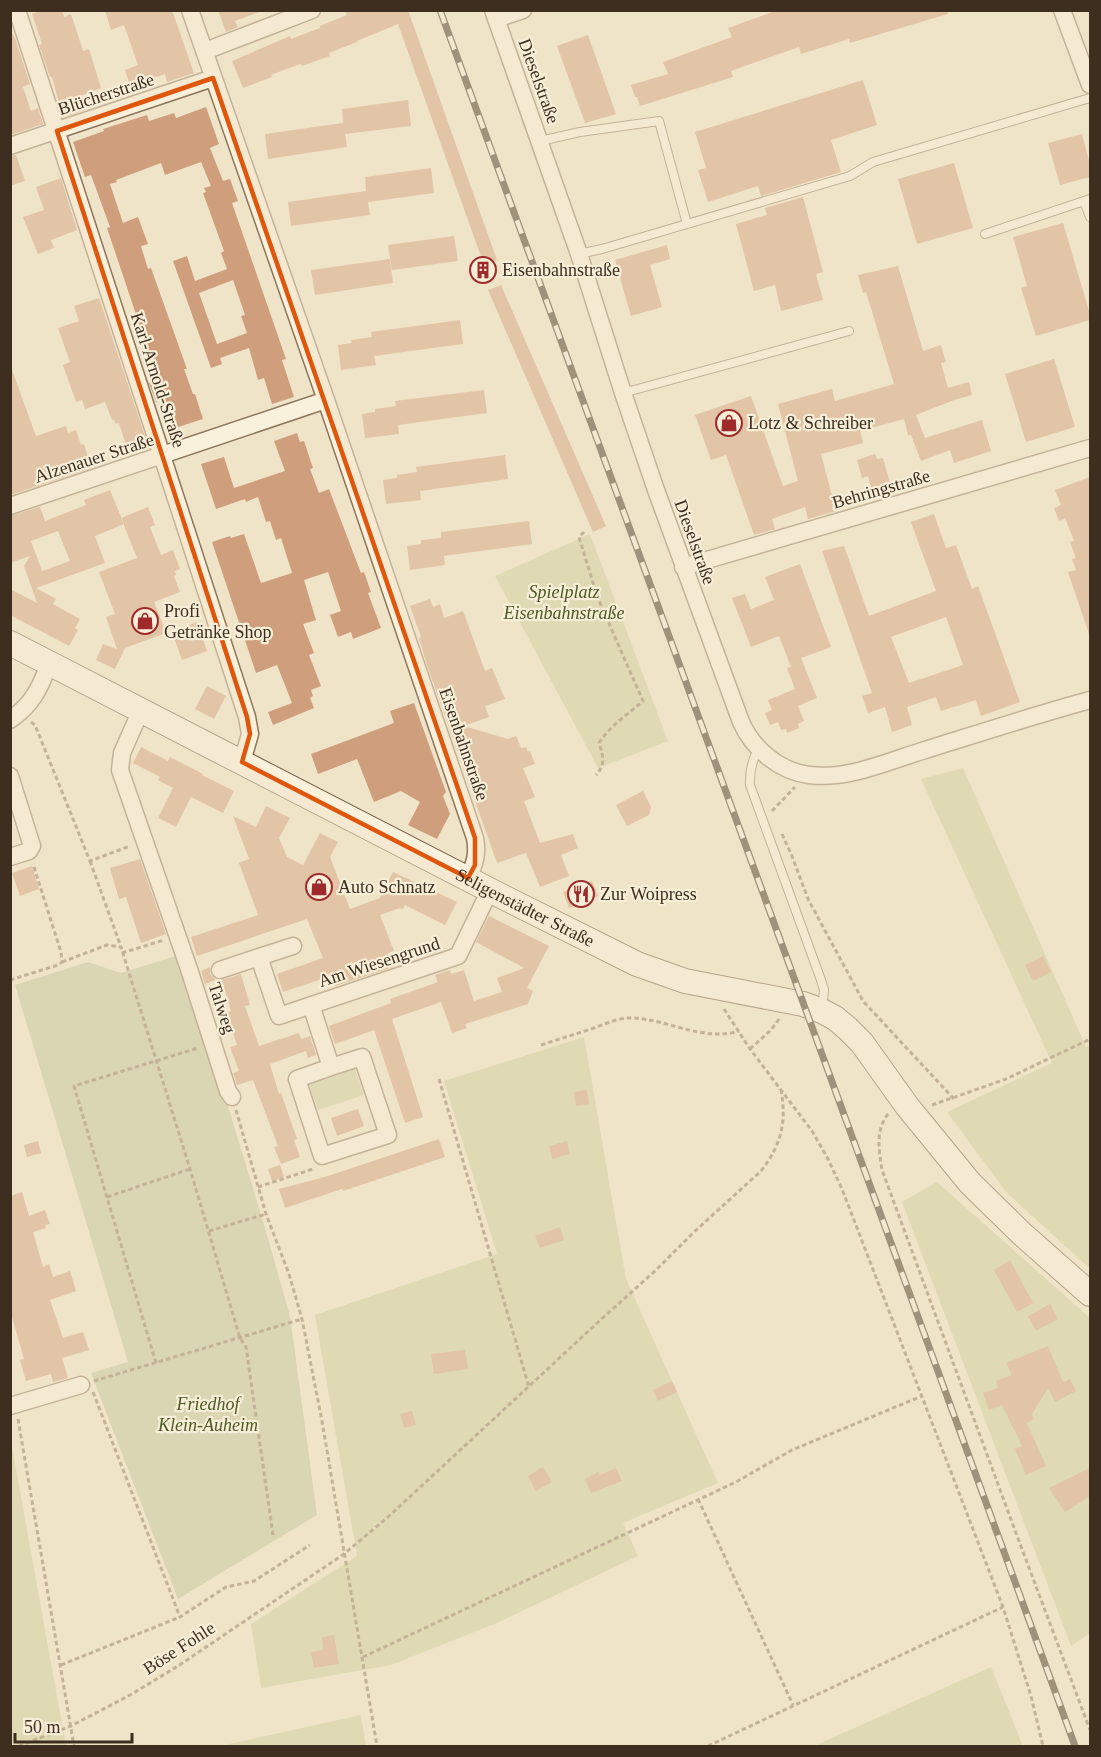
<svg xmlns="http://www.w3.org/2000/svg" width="1101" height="1757" viewBox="0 0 1101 1757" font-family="'Times New Roman',serif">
	<rect width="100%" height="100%" fill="#f0e4c8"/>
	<path fill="#c9cf9b" d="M590,534L668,741L598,768L495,576Z
		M963,768L1086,1047L1090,1045V1266H1087L1007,1193L947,1112L1052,1063L921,779Z
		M584,1037L626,1279L718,1483L623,1523L638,1556L497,1623L391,1665L261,1688L251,1624L357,1556L315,1315L497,1254L444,1081Z
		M355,1069L364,1095L318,1110L309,1085Z
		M937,1182L1090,1318V1633L1071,1646L902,1202Z
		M11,1441L66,1746H11Z
		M991,1667L1023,1746H814Z
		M361,1715L366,1746H220Z"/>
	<path fill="#bfc49a" d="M182,954L265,1228L290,1316L317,1515L178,1599L91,1373L128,1362L15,985L88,962L121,973Z"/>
	<path fill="#cf9f7d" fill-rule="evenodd" d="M43,10H62L64,17L71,14L83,51L89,49L101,88L80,96L85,110L63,117L52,77H50L39,45L42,44L32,14Z
		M105,10H172L194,73L167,82L165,74L130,86L125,70L138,65L124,25L111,30Z
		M218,10H259V12L235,21L238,27L226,32Z
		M345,10H408L497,260L484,265L398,24L357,41V42L329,53L330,56L302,66L301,64L286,69L271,75L272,77L243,88L232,61L290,36L291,39L320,28V26L347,15Z
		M778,10H948V14L850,43L849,39L801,54L799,47L731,71L733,77L640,106L637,97H635L631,85L668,74L663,62L732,37L728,28Z
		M10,29L15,38L30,84L23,87L31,111L38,108L43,124L10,135Z
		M588,35L616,114L585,123L557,46Z
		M863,80L877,125L831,140L841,172L761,196L758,186L708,202L698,170L706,168L695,132Z
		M408,100L411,126L345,134L347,147L268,159L265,134L343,123V124L342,109Z
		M206,107L219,144L210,148L223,181L230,179L238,201L232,203L286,359L282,360L294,397L272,404L264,378L258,380L249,348L220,358L222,364L211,368L173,261L187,256L195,281L227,269L221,253L224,251L203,193L206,192L204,188L211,186L201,162L165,175L161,163L116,180L117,182L110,184L123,223L138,217L148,244L141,246L148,269L151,268L187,369H184L193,394H195L203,419L175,428L165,399L156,402L149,383L158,380L107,228L110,227L91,175L85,177L73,142L104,131L103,129L147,115L149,121L174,113L176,118ZM233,280L245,315L241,316L247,333L217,344L199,293Z
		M1082,134L1090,165V177L1060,185L1048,143Z
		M16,155L25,181L10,186V156Z
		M954,163L973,228L917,244L898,179Z
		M431,168L434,193L368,202L370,215L291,226L288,202L366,191L365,177Z
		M61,178L77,230L51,240L54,248L38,254L23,217L44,210L36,187Z
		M803,197L823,272L816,274L823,300L781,311L775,285L754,291L736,224L767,215L765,208Z
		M1063,223L1090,314V320L1036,336L1021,288L1027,286L1013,237Z
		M454,236L458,261L392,270L388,245Z
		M667,245L670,259L650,265L662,307L631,316L615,260Z
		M390,259L393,283L315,295L311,270Z
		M898,266L923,351L941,345L946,362L941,363L948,388L969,382L972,395L954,400L916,415L925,438L982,420L991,451L954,463L950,450L921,461L911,435H908L904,419L860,431L863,443L821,454L836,511L808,519L805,507L772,519L775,529L754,535L726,455L711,460L695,415L751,396L783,486L798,481L778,404L832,389L835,401L894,384L866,292L863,293L858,275Z
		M501,285L606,526L593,532L488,290Z
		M99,298L149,448L129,455L119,423L116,424L114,420H112L105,402L85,409L82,400L76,402L63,365L70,362L58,328L79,321L74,306Z
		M460,320L463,344L374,356L376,365L341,370L338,345L352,343L351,340L372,337L371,332Z
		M1054,359L1075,427L1026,442L1005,374Z
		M12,370L36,436L66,426L68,433L76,430L81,445L84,444L91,468L10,495V371Z
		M484,390L487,413L398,425L399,434L365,438L362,414L375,412V409L396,406L395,401Z
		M297,433L300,442L304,441L313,468L310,469L319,493L329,489L361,573L364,572L371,592L368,593L381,628L353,639L351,632L338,637L330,615L341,611L328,572L304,580L316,620L303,624L314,653L309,655L321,686L311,690L313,696L310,698L314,708L273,725L268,712L292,703L277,665L256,673L212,542L230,536L231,538L244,534L261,583L292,573L281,538L276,540L270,521L266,522L258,497L246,502L245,499L216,509L201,464L224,457L234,488L285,471L274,441Z
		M875,454L877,459L883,458L893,494L878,498L876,490L872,491L868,476L862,478L857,460Z
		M505,455L508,479L420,491L421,500L386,504L383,480L397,478V475L417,472L416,467Z
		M1090,477V634H1089L1068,572L1076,570L1072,559L1076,558L1070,542L1074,541L1065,518L1059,521L1054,508L1061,505L1055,490Z
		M110,490L124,524L95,536L105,563L36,588L56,599L53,604L80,619L75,628L78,630L69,646L10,615V589L37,603L24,566L30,556L10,563V516L40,507L45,521L86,505L84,500ZM58,531L70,561L42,571L31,541Z
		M148,507L155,525L150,527L161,555L173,550L180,569L175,571L176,575L174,576L180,592L154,602L166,633L125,648L115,669L96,660L103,644L117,649L106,617L115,614L99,572L137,558L121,518Z
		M934,514L946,548L956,545L972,589L978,586L1020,702L981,716L976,700L941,711L936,697L907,707L912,725L892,732L885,707L868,713L862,696L872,693L822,551L844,546L869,616L936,591L911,522ZM946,617L963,665L909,683L891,637Z
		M529,521L532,544L444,556L445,565L410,570L407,546L421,544V540L441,538V532Z
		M800,564L831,647L801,658L817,698L798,706L804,721L798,724L799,728L787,733L786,729L781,730L778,722L770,725L765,713L772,710L768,700L795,689L787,668L791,667L779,636L751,647L732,598L745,594L751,609L774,600L765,577Z
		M430,599L433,607L440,604L444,618L463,611L485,671L492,668L505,699L485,706L489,717L464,726L508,739L516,736L521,748L526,747L528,752L530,751L535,764L523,768L535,797L524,801L540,843L573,834L578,848L561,855L569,876L540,887L526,853L497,863L427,665L419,638L421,637L410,606Z
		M197,622L207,651L182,660L172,632Z
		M207,686L226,696L214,719L195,709Z
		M414,703L446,792L443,796L450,814L437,839L408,825L420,802L401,791L374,802L357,759L318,774L311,754L394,723L390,711Z
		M141,747L168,761L170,757L203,774L202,775L234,791L223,813L191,797L176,827L158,818L173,788L158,780L160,777L133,763Z
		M643,791L651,807L649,815L627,826L616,805Z
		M266,806L290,818L279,838L287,857L303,865L320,833L338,842L330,857L350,909L380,898L393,872L457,902L445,925L405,905L403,909L400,908L380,915L394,951L388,953L393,967L335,986L331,976L283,992L277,974L323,958L307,919L197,956L191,937L258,915L239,863L249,859L233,816L256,827Z
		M140,859L166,934L141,943L126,897L119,899L110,868Z
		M32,866L39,889L20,896L12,873Z
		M592,881L598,896L569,908L563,892Z
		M489,916L549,946L527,988L533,991L528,1004L465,1024L467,1028L452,1033L441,1002L392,1019L423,1117L405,1123L374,1030L335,1044L329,1026L391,1003L390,999L438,982L435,975L450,970L451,974L464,970L474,1001L502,992L497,978L524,968L476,942Z
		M438,939L442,950L428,955L424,944Z
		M1043,956L1051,972L1033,981L1025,965Z
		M210,967V974L216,980L205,984L201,971Z
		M241,974L250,1005L245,1006L259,1046L299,1033L301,1039L310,1036L316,1055L308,1058L306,1051L270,1064L279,1094L281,1093L297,1139L294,1140L300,1157L281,1164L274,1147L278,1146L253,1080L237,1085L233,1073L239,1071L230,1047L237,1045L226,1013L231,1011L222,980Z
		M587,1090L589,1104L576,1106L574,1092Z
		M358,1109L364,1126L337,1136L331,1118Z
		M439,1139L445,1157L343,1191L342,1189L285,1208L279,1189L328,1176Z
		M38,1141L41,1153L27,1157L24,1145Z
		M567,1141L570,1154L552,1159L549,1146Z
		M280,1165L284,1177L272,1181L268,1169Z
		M22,1192L29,1216L45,1210L50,1224L45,1225L46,1228L33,1232L43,1267L49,1264L53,1277L70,1271L76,1291L50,1300L63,1338L83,1332L89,1350L62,1358L68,1378L53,1382L51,1374L26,1381L20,1360L24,1359L10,1310V1196Z
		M560,1227L564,1240L540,1248L535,1236Z
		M1010,1260L1033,1303L1017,1312L994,1270Z
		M1050,1304L1058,1319L1036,1331L1028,1316Z
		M1048,1346L1063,1382L1070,1379L1076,1391L1055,1402L1048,1388L1032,1414L1034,1419L1027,1423L1046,1466L1026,1475L1015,1449L1022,1446L1002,1405L989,1410L983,1393L998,1388L996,1381L1012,1375L1006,1363Z
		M465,1350L468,1369L434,1374L431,1354Z
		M672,1381L677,1392L658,1401L653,1390Z
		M412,1411L416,1425L404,1428L400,1414Z
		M543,1467L552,1482L536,1491L528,1476Z
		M616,1468L622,1481L591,1493L585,1479L598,1472L600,1475Z
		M1090,1468V1496L1065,1512L1049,1488Z
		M334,1635L339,1664L314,1668L311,1652L323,1650L322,1637Z"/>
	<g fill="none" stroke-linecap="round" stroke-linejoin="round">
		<defs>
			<path id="service" d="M540,141L580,132L659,121L687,224
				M1084,201L1090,217
				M985,234L1090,199
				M579,254L602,249L850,176L873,162L1090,98
				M623,393L849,331
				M758,749C752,761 749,771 750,785L821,980L824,990L822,1010"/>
			<path id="minor" d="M17,10L247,717L250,734L242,762
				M190,10L326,400L475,838C478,853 475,864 468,878
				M493,10L579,254L623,393L656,490L741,722C753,749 779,771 809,775C848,780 889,761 925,750C980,733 1035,715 1090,700
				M1062,10L1090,85
				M496,19L523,10
				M205,51L312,10
				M10,146L213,78
				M10,506L326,400
				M683,567L1090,448
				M141,710L122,753L120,770L189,969L228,1091L232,1097
				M10,720C32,705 41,687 49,663
				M10,776L32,846L29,851L10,857
				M259,957L293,946
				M220,970L259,957L279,1016L458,956L490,890
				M311,1005L331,1067L362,1057L388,1135L322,1156L297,1079L331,1067
				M10,1406L81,1385"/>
			<g id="secondary">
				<path id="s1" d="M10,643L505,898L637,964L685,981L803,1004L822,1011L835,1018L847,1028L862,1043L907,1106L970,1183L1022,1234L1090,1294"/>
			</g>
		</defs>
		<use href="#service" stroke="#8d765c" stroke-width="10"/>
		<use href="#minor" stroke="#8d765c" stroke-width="19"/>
		<use href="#secondary" stroke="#6f573f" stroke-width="26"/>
		<path stroke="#8d765c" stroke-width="3" stroke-dasharray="4.5 3" stroke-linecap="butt" d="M584,532L579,537L597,596L643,701C628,714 610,726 599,743C603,756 606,764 596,775
			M31,722L35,725L90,861L130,846
			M772,811L795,787
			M782,834L792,856L808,899L863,1001L954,1099
			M90,861L121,947
			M122,953L164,940
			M62,962L107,945L121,947L190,1169L240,1338L246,1347L273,1535
			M10,980L58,965L62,962L61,952L33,864
			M724,1009L750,1049L812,1131L828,1159L842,1189L1003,1607L1031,1696L1043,1746
			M541,1045C559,1039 576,1034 594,1028C607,1023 621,1017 634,1018C669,1020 704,1042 739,1031
			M750,1049L770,1031L780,1018
			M439,1079L529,1387
			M932,1105L1006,1079L1090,1039
			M236,1110L266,1214L289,1274L302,1319L322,1421L377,1746
			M888,1114C875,1131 879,1150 882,1170L1016,1533L1090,1730
			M258,1187L313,1169
			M107,1197L190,1169
			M209,1231L266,1214
			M156,1363L74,1086L198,1048
			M94,1381L302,1319
			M93,1392L180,1617L226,1587L254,1581L310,1545
			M18,1419L74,1746
			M698,1499L793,1705
			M363,1657L736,1482L792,1450L922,1396
			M61,1665L180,1617
			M19,1746L71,1726L132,1694L178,1666L344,1554L388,1517L595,1325L656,1270L694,1232L761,1171C781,1145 787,1123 781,1090
			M708,1746L1003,1607"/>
		<use href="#service" stroke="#faf1dc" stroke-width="8"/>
		<use href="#minor" stroke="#faf1dc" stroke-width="16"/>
		<use href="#secondary" stroke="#faf1dc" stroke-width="24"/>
		<defs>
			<path id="rail" d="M440,10L1075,1746"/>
		</defs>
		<use href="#rail" stroke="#3d2e20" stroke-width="7"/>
		<use href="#rail" stroke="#f7eed8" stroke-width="4.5" stroke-dasharray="14" stroke-linecap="butt"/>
	</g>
	<path d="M0 0H1101V1757H0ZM213,78L475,838V865L468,878L242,762L250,734L247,717L57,131Z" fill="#f0e4c8" fill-opacity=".55" fill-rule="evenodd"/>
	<path fill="none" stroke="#df570d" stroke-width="4.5" stroke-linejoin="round" d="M213,78L475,838V865L468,878L242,762L250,734L247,717L57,131Z"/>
	<defs>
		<symbol id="building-ring" viewBox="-11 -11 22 22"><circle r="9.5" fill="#f7eed8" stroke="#9e2a2b" stroke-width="1.5"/><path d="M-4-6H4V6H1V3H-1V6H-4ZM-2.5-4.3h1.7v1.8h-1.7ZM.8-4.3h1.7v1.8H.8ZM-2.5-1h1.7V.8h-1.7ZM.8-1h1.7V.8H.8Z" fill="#9e2a2b"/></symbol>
		<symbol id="shop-ring" viewBox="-11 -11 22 22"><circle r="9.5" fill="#f7eed8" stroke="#9e2a2b" stroke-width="1.5"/><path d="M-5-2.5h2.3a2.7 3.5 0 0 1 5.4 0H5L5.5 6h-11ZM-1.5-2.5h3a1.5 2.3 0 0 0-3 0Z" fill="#9e2a2b"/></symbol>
		<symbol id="restaurant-ring" viewBox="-11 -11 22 22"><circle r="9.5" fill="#f7eed8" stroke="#9e2a2b" stroke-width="1.5"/><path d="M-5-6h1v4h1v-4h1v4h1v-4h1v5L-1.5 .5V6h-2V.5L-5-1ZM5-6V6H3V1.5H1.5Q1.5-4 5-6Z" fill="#9e2a2b"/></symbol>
	</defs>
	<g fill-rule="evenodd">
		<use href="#building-ring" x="468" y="255" width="30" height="30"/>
		<use href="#shop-ring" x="714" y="408" width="30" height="30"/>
		<use href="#shop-ring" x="130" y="606" width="30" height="30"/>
		<use href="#shop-ring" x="304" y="872" width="30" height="30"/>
		<use href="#restaurant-ring" x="566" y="879" width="30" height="30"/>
	</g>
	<g text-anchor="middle" stroke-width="4.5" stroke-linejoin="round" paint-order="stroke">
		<g font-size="18" fill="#3d2e20" stroke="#f7eed8">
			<text transform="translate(539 81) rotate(70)" y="6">Dieselstraße</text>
			<text transform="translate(106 94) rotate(-18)" y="6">Blücherstraße</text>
			<text transform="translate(158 380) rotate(72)" y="6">Karl-Arnold-Straße</text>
			<text transform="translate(94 458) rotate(-18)" y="6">Alzenauer Straße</text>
			<text transform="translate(881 489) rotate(-16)" y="6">Behringstraße</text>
			<text transform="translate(695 542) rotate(70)" y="6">Dieselstraße</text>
			<text transform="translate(464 744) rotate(71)" y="6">Eisenbahnstraße</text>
			<text dy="6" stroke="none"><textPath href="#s1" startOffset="579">Seligenstädter Straße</textPath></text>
			<text transform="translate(379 962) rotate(-18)" y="6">Am Wiesengrund</text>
			<text transform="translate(222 1008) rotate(72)" y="6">Talweg</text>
			<text transform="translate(179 1648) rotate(-33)" y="6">Böse Fohle</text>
		</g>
		<g font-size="18" fill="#3d2e20" stroke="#f7eed8" text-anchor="start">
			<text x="502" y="276">Eisenbahnstraße</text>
			<text x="748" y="429">Lotz &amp; Schreiber</text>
			<text x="164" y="617">Profi<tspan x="164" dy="21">Getränke Shop</tspan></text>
			<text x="338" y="893">Auto Schnatz</text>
			<text x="600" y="900">Zur Woipress</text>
		</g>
		<g font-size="18" font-style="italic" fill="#4d5a26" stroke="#f7eed8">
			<text x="564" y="598">Spielplatz<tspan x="564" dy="21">Eisenbahnstraße</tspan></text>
			<text x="208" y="1410">Friedhof<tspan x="208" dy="21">Klein-Auheim</tspan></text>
		</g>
	</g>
	<rect width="1101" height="1757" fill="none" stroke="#3d2e20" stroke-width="24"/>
	<path d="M15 1733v9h117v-9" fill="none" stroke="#3d2e20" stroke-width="3"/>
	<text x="24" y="1733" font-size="18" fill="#3d2e20" stroke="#f7eed8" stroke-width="4.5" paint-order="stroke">50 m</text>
</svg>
